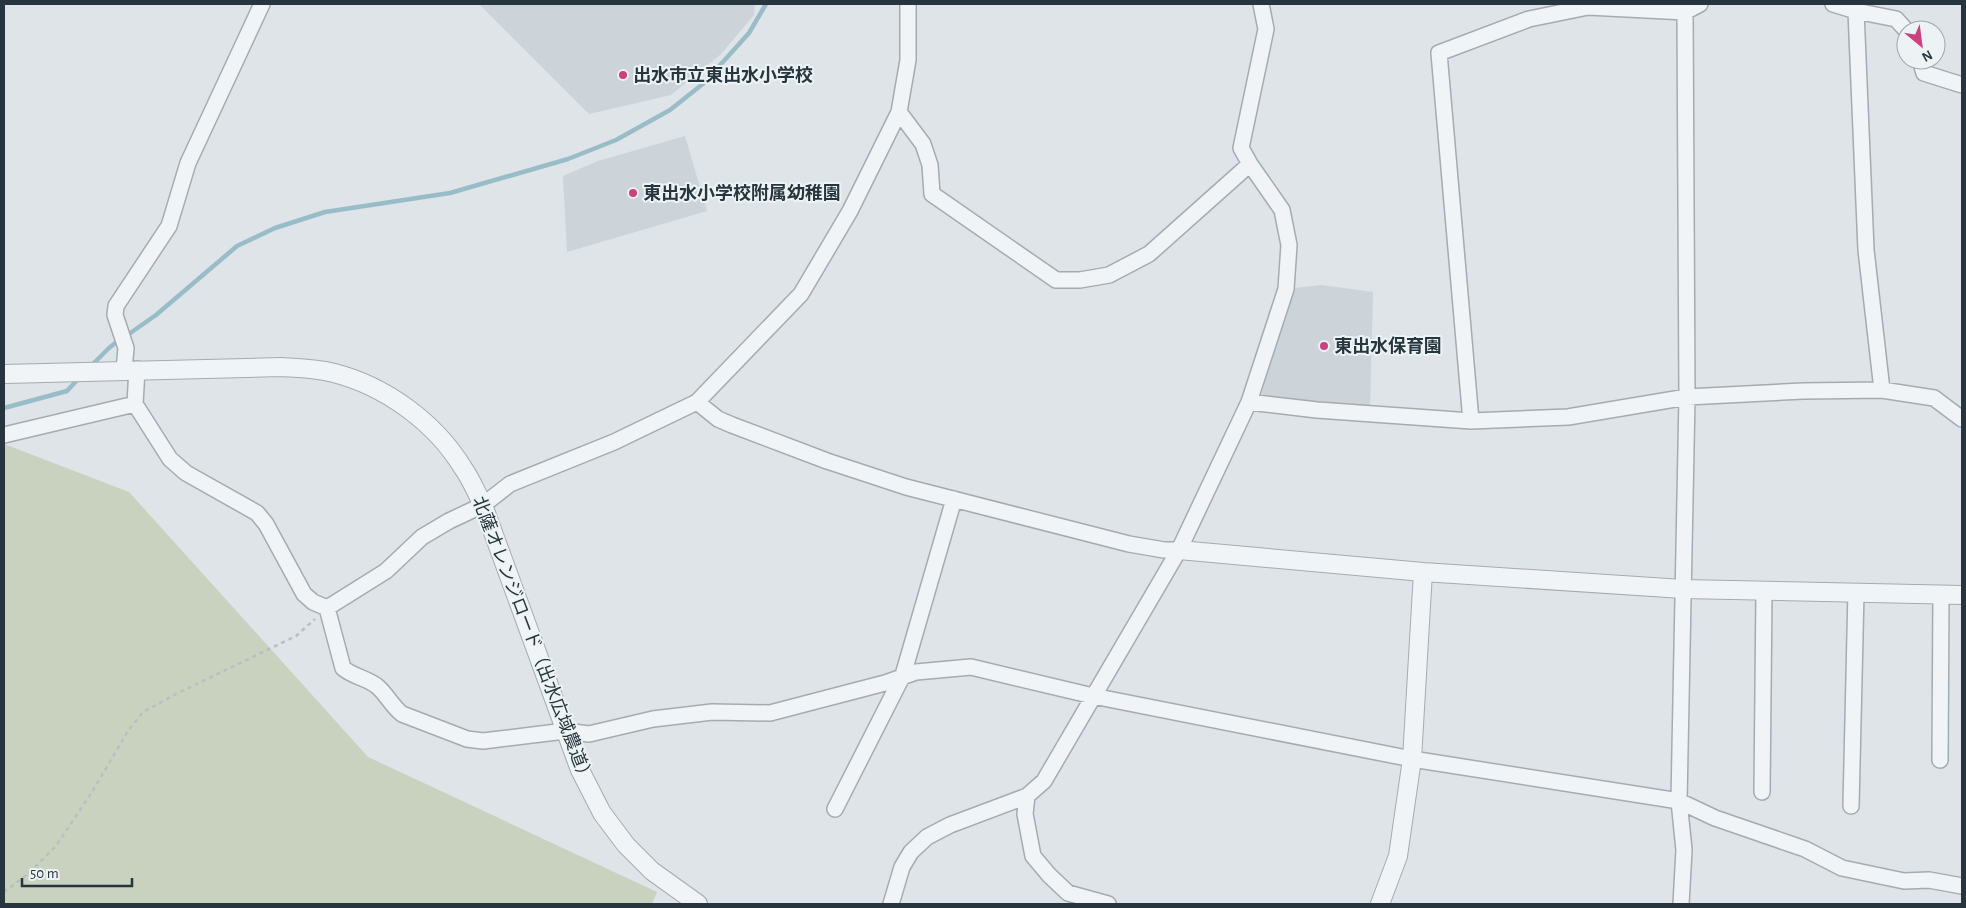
<svg xmlns="http://www.w3.org/2000/svg" width="1966" height="908" viewBox="0 0 1966 908" font-family="'Alegreya Sans','Noto Sans JP',sans-serif">
	<rect width="100%" height="100%" fill="#dee4e8"/>
	<path fill="#ccd4da" d="M479,4H755L754,15L721,54L671,95L589,114Z
		M685,136L707,211L567,252L563,176L598,161Z
		M1322,285L1373,292L1370,411L1260,399L1294,288Z"/>
	<path fill="#c9d2bf" d="M4,444L129,492L368,757L657,892L652,904H4Z"/>
	<g fill="none" stroke-linecap="round" stroke-linejoin="round">
		<path stroke="#99bdc8" stroke-width="4.5" d="M126,336L156,315L237,246L275,228L325,212L450,193L568,159L616,140L670,110L704,83L749,33L766,4
			M90,367L109,348L119,340
			M4,408L67,391L79,378"/>
		<defs>
			<path id="minor" d="M1833,4L1856,11L1896,19L1906,30
				M1856,11L1866,250L1882,390
				M1920,60L1924,73L1962,85
				M899,112L923,144L930,165L932,194L1056,280H1080L1109,275L1149,254L1250,164
				M124,370L126,348L115,315L116,306L169,226L188,163L262,4
				M697,402L718,419L732,425L827,461L906,487L1129,544L1164,550H1179
				M1249,402L1317,410L1471,421L1568,417L1687,397L1803,391L1882,390L1934,398L1962,419
				M135,404L137,369
				M1471,421L1439,53L1529,19L1588,7L1685,12L1700,4
				M4,435L135,404L170,459L186,473L257,513L266,524L304,594L313,602L327,608L343,668C353,677 368,678 378,687C387,695 392,706 402,714L467,739L483,741L565,731L589,734L653,719L712,712L770,713L885,683L916,672L971,667L1093,696L1412,759L1679,801L1715,818L1805,849L1842,868L1904,881L1929,880L1962,886
				M327,608L386,571L422,537L449,521L483,505L510,484L614,442L697,402L801,294L850,211L899,112L908,60V4
				M1940,760L1941,594
				M1762,792L1764,590
				M1027,796L1025,814L1033,856L1049,875L1068,893L1108,904
				M1851,806L1856,592
				M835,809L903,675L954,499
				M891,904L902,867L911,852L927,837L950,825L1027,796L1044,781L1179,550L1249,402L1286,289L1289,245L1282,210L1250,164L1241,148L1266,29L1261,4
				M1681,904L1684,850L1679,801L1687,397L1685,12"/>
			<path id="tertiary" d="M4,374L281,367C299,368 316,368 334,373C385,386 435,422 463,468C471,479 476,492 483,505L580,770L602,813L626,845L652,871L698,904
				M1179,550L1423,572L1683,589L1962,595
				M1380,904L1398,856L1412,759L1423,572"/>
		</defs>
		<use href="#minor" stroke="#a3acb2" stroke-width="18"/>
		<use href="#tertiary" stroke="#a3acb2" stroke-width="20"/>
		<path stroke="#b8bfc2" stroke-width="2.5" stroke-dasharray="4 4" stroke-linecap="butt" d="M4,892L29,873L56,846L92,792L128,731L143,712L176,694L296,636L315,619"/>
		<use href="#minor" stroke="#f1f4f6" stroke-width="15"/>
		<use href="#tertiary" stroke="#f1f4f6" stroke-width="18"/>
	</g>
	<g fill="#cd427e" stroke="#edf3f5" stroke-width="2">
		<circle cx="623" cy="75" r="5"/>
		<circle cx="633" cy="193" r="5"/>
		<circle cx="1324" cy="346" r="5"/>
	</g>
	<g text-anchor="middle" stroke-width="4" stroke-linejoin="round" paint-order="stroke">
		<g font-size="18" font-weight="bold" fill="#27363e" stroke="#edf3f5" text-anchor="start">
			<text x="633" y="81">出水市立東出水小学校</text>
			<text x="643" y="199">東出水小学校附属幼稚園</text>
			<text x="1334" y="352">東出水保育園</text>
		</g>
		<g font-size="18" fill="#27363e" stroke="#edf3f5">
			<text transform="translate(533 640) rotate(69)" y="6">北薩オレンジロード（出水広域農道）</text>
		</g>
	</g>
	<rect width="1966" height="908" fill="none" stroke="#27363e" stroke-width="10"/>
	<g transform="translate(1921 45) rotate(151)"><circle r="24" fill="#edf3f5" stroke="#9ea7ac"/>
	<path d="M0-4L9 19L0 12L-9 19Z" fill="#cd427e"/>
	<text y="-8" font-size="14" font-weight="bold" text-anchor="middle" fill="#27363e">N</text>
	</g>
	<path d="M22 878v8h110v-8" fill="none" stroke="#27363e" stroke-width="2.5"/>
	<text x="30" y="878" font-size="15" fill="#27363e" stroke="#edf3f5" stroke-width="4" paint-order="stroke">50 m</text>
</svg>
